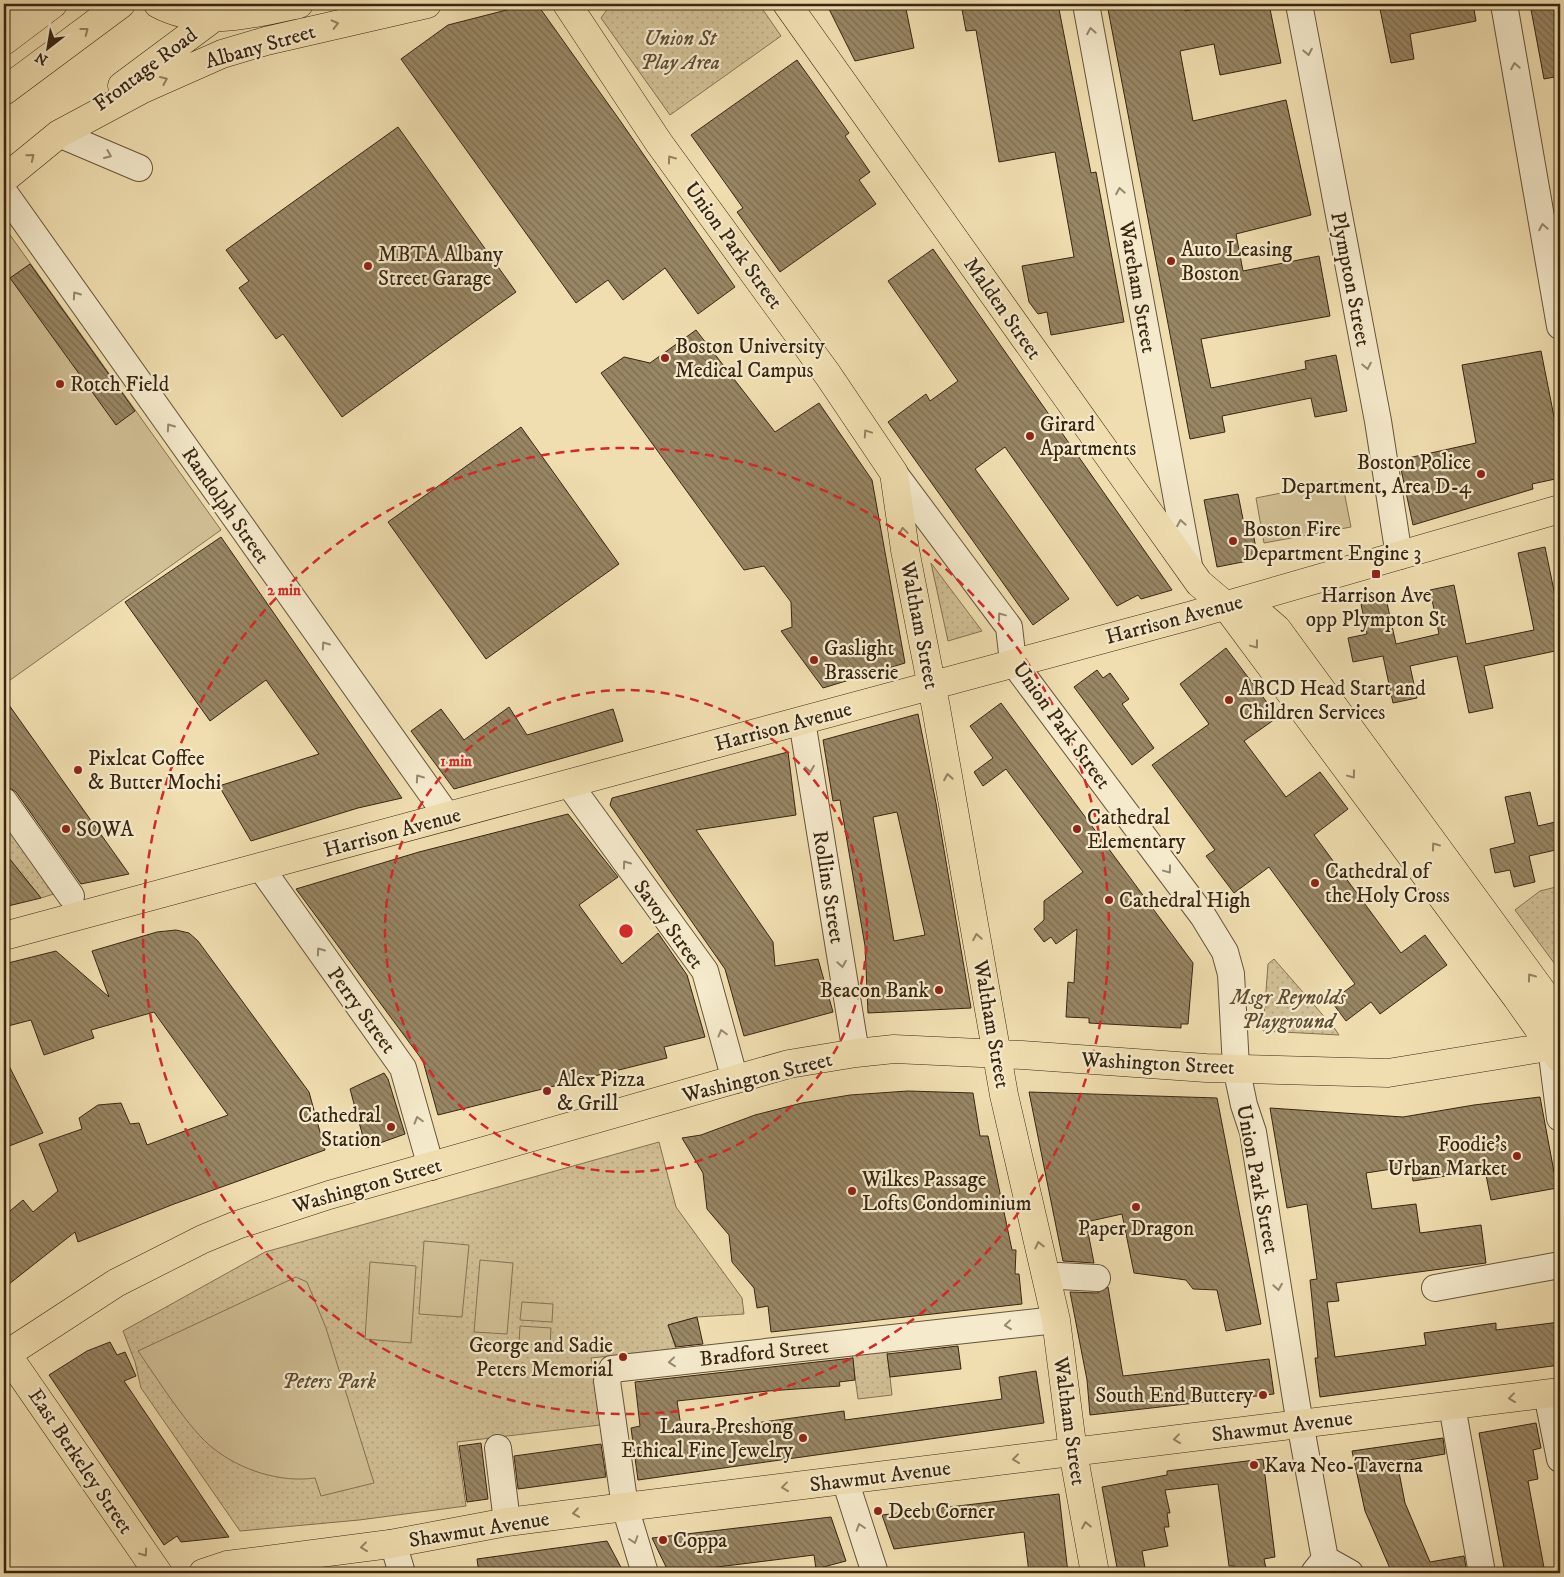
<svg xmlns="http://www.w3.org/2000/svg" width="1564" height="1577" viewBox="0 0 1564 1577" font-family="'IM FELL DW Pica',serif">
	<defs>
		<pattern id="green-dots" width="8" height="8" patternUnits="userSpaceOnUse" patternTransform="scale(1.25)"><rect width="8" height="8" fill="#d1bf95"/><path d="M2 2h.1M6 6h.1" fill="none" stroke="#b4a47f" stroke-width="1.8" stroke-linecap="round"/></pattern>
		<pattern id="building-back-hatch" width="6" height="6" patternUnits="userSpaceOnUse" patternTransform="scale(1.25)"><rect width="6" height="6" fill="#988664"/><path d="M-1 5l2 2M0 0l6 6M5-1l2 2" fill="none" stroke="#7d6d51"/></pattern>
	</defs>
	<rect width="100%" height="100%" fill="#f0deb0"/>
	<filter id="stains"><feTurbulence type="fractalNoise" baseFrequency=".004" numOctaves="4"/><feColorMatrix values="0 0 0 0 .2 0 0 0 0 .09 0 0 0 0 .02 0 0 0 .5 -.17"/></filter>
	<radialGradient id="worn" r=".72"><stop offset=".6" stop-color="#630" stop-opacity="0"/><stop offset="1" stop-color="#630" stop-opacity=".3"/></radialGradient>
	<path fill="url(#green-dots)" stroke="#847254" d="M608,4H759L781,36L670,115L601,18L606,11Z
		M931,563L982,631L948,641Z
		M4,812L63,891L41,898L4,852Z
		M1560,886V971L1515,910L1540,891Z
		M1274,959L1335,1029L1339,1035L1263,1031L1268,964Z
		M659,1142L676,1207L742,1298L744,1314L697,1317L668,1325L676,1349L591,1358L600,1425L457,1442L466,1506L359,1520L240,1531L141,1388L135,1362L123,1331L265,1252Z
		M887,1351L892,1395L858,1399L852,1355Z"/>
	<path fill="#d1bf95" stroke="#847254" d="M10,235L221,530L6,683L4,680V239Z
		M1342,481L1351,527L1264,543L1256,498Z
		M424,1241L469,1245L462,1317L419,1314Z
		M480,1260L513,1263L507,1334L474,1332Z
		M370,1262L416,1266L411,1343L365,1339Z
		M296,1277L307,1282L326,1328L374,1483L321,1496L315,1478C280,1483 241,1470 214,1449C189,1430 157,1378 138,1351Z
		M522,1302L553,1304L552,1322L520,1320Z
		M520,1326L551,1328L550,1346L519,1344Z"/>
	<path fill="url(#building-back-hatch)" stroke="#382612" fill-rule="evenodd" d="M530,4H537L621,122L735,287L698,314L665,268L623,300L608,280L576,303L401,59L448,25Z
		M854,4H905L914,48L855,61L829,9Z
		M961,4H1058L1091,173L1096,172L1124,322L1051,335L1047,312L1038,314L1029,302L1022,266L1074,257L1055,152L999,162L976,30L966,31Z
		M1107,4H1183L1185,11L1220,4H1269L1281,63L1220,75L1214,44L1180,51L1193,121L1286,100L1311,215L1236,234L1243,271L1319,256L1330,316L1201,339L1211,388L1306,369L1305,361L1336,355L1347,411L1315,417L1311,398L1222,416L1225,432L1190,439Z
		M1379,4H1473L1476,21L1410,34L1414,59L1391,63Z
		M1530,4H1560V76L1544,79Z
		M797,60L849,133L845,136L870,172L859,180L876,204L780,272L737,212L743,208L691,135Z
		M398,127L516,292L342,417L283,334L276,339L239,288L249,281L226,250Z
		M933,249L1172,590L1141,599L1138,595L1117,606L1005,447L975,469L1069,599L1033,625L888,422L926,394L930,401L958,381L888,281Z
		M30,264L135,411L116,425L10,278Z
		M696,330L775,432L819,403L872,480L905,663L823,688L781,631L792,627L791,602L764,566L744,570L601,373L624,357L650,363Z
		M1541,351L1560,447V478L1532,484L1533,489L1413,525L1401,469L1410,467L1408,458L1476,443L1462,365Z
		M521,427L619,564L486,659L388,522Z
		M1238,494L1244,524L1251,522L1258,559L1217,567L1204,500Z
		M221,537L402,798L358,808L251,841L219,786L319,754L266,680L210,721L125,602Z
		M1545,547L1560,620V650L1484,666L1493,708L1469,713L1457,656L1410,666L1417,698L1393,703L1383,656L1353,662L1348,638L1367,634L1360,599L1385,594L1396,644L1439,634L1430,590L1454,585L1466,644L1534,630L1518,553Z
		M1226,648L1278,717L1244,741L1286,797L1320,772L1348,809L1314,835L1401,953L1425,935L1447,965L1380,1014L1371,1002L1346,1021L1331,1001L1355,984L1269,867L1234,893L1206,856L1215,850L1152,765L1209,724L1180,684Z
		M1097,670L1103,678L1110,673L1129,699L1122,704L1154,748L1132,765L1074,687Z
		M4,698L129,874L81,884L16,792L4,784Z
		M1001,703L1193,963L1188,1024H1181V1028L1089,1023V1018L1066,1017L1068,982L1074,983L1077,929L1056,944L1051,937L1044,942L1034,929L1044,920V901L1083,872L1006,769L983,786L974,772L993,758L970,726Z
		M509,707L527,735L613,709L623,741L454,789L411,731L441,709L464,740Z
		M918,714L936,803L971,1008L868,1013L865,946L840,800L833,801L823,740ZM897,812L925,935L894,941L873,817Z
		M788,752L796,815L696,830L773,942L775,966L818,959L833,1012L744,1036L725,969L610,805L612,798Z
		M1530,792L1538,826L1560,821V849L1529,856L1535,882L1514,887L1510,870L1495,873L1490,849L1515,843L1505,797Z
		M568,814L618,877L579,905L622,964L658,933L687,975L705,1037L664,1047L667,1058L438,1115L423,1061L296,889L419,852Z
		M4,852L41,898L4,907Z
		M176,930L189,933L198,941L309,1092L325,1150L174,1204L78,1242L75,1232L4,1288V1216L23,1200L33,1212L58,1191L39,1144L82,1129L79,1118L98,1105L121,1103L130,1124L139,1123L147,1145L228,1115L154,1012L91,1030L94,1038L44,1055L31,1020L4,1027V964L56,951L109,997L92,951L157,932Z
		M4,1056L43,1133L4,1148Z
		M384,1073L388,1079L405,1134L366,1148L350,1089Z
		M908,1091L973,1093L980,1136H988L1012,1250H1016L1015,1274H1019L1022,1304L771,1332L768,1306L757,1308L754,1288L732,1262L729,1235L707,1209L703,1173L682,1138L701,1135L755,1115L802,1103L850,1095Z
		M1029,1092L1217,1098L1261,1324L1226,1331L1217,1290L1193,1289L1186,1280L1134,1273L1122,1214L1086,1222L1094,1263L1063,1261Z
		M1540,1097L1557,1188L1491,1200L1485,1170L1413,1181L1411,1166L1366,1173L1372,1209L1416,1204L1420,1233L1481,1225L1486,1263L1336,1283L1339,1301L1327,1302L1335,1357L1426,1345L1424,1333L1496,1323V1330L1560,1322V1365L1320,1397L1315,1358H1318L1310,1280L1317,1279L1307,1204L1287,1208L1270,1108L1403,1117L1474,1105Z
		M1108,1287L1123,1376L1269,1359L1274,1394L1090,1415L1087,1380L1070,1292L1097,1293Z
		M697,1317L703,1344L676,1347L668,1325Z
		M110,1342L117,1355L125,1352L136,1376L124,1381L229,1537L181,1542L177,1536L164,1545L49,1375L87,1351Z
		M958,1346L961,1369L890,1377L887,1354Z
		M853,1358L855,1380L839,1382L840,1386L768,1391L677,1401L682,1433L844,1411L845,1420L1002,1399L999,1377L1036,1371L1044,1423L638,1480L631,1428L640,1426L635,1382Z
		M1536,1423L1541,1448L1533,1450L1538,1479L1528,1481L1545,1573H1505L1479,1433Z
		M1443,1438L1445,1454L1397,1462L1405,1503L1430,1562L1464,1556L1467,1573H1392L1365,1511L1352,1451Z
		M481,1443L488,1499L467,1502L459,1446Z
		M601,1444L606,1477L518,1489L514,1456Z
		M1263,1459L1275,1557L1264,1559L1267,1573H1234V1566H1229L1218,1484L1165,1490L1170,1513H1167L1169,1527H1164L1168,1546L1142,1551L1146,1573H1118L1102,1487L1167,1475V1471Z
		M1059,1494L1068,1573H1029L1024,1532L894,1549L882,1515Z
		M831,1517L846,1561L816,1569L814,1555L669,1573L652,1538Z
		M607,1541L624,1573H479L477,1559Z"/>
	<g fill="none" stroke-linecap="round" stroke-linejoin="round">
		<defs>
			<path id="minor" d="M1086,4L1190,571
				M1299,4L1378,421L1399,556
				M1504,4L1560,326
				M59,134L139,168
				M4,192L448,817
				M894,473L1009,627L1013,662L1203,916L1225,952L1231,974L1236,1067L1244,1105L1253,1132L1297,1406L1325,1559L1314,1573
				M802,721L856,1053
				M569,784L705,971L735,1080
				M4,801L71,896
				M261,868L403,1068L431,1167
				M1551,1047L1560,1118
				M1059,1276L1097,1278
				M1435,1288L1560,1265
				M1547,1394L1560,1459
				M1452,1406L1482,1573
				M498,1448L507,1522
				M845,1480L875,1573
				M393,1543L402,1573
				M1325,1559L1350,1573
				M645,1573L625,1507L607,1381L612,1369L1056,1320"/>
			<path id="major" d="M158,4C203,28 253,14 299,4
				M567,4L659,143L828,375L894,473L905,550L936,708L1004,1095L1056,1320L1073,1452L1095,1573
				M787,4L1199,583L1226,606L1262,616L1277,629L1560,1016
				M122,86L232,4
				M4,179L59,134L143,89L222,54L266,41L427,4
				M1226,606L1517,998L1560,1059
				M4,936L1189,616L1560,509
				M4,1350L158,1573
				M4,1356L116,1283L203,1239L237,1225L329,1195L789,1064L856,1053L894,1049L1022,1055L1206,1068L1388,1073L1560,1045
				M203,1573L227,1565L390,1544L507,1522L625,1507L1560,1392"/>
			<path id="highway" d="M4,14L18,4
				M4,41L53,4
				M4,91L121,4"/>
		</defs>
		<use href="#minor" stroke="#66543a" stroke-width="28"/>
		<use href="#major" stroke="#382612" stroke-width="29"/>
		<use href="#highway" stroke="#382612" stroke-width="29"/>
		<use href="#minor" stroke="#f5eacc" stroke-width="26"/>
		<use href="#major" stroke="#f0deb0" stroke-width="28"/>
		<use href="#highway" stroke="#f0deb0" stroke-width="28"/>
	</g>
	<defs><path id="oneway-chevron" d="M-2-3.5L2.5 0L-2 3.5" fill="none" stroke-width="1.6" stroke-linecap="round" stroke-linejoin="round" transform="scale(1.25)"/></defs>
	<g stroke="#948261">
		<use href="#oneway-chevron" transform="translate(335 24) rotate(-14)"/>
		<use href="#oneway-chevron" transform="translate(85 31) rotate(-37)"/>
		<use href="#oneway-chevron" transform="translate(164 80) rotate(-23)"/>
		<use href="#oneway-chevron" transform="translate(31 157) rotate(-39)"/>
		<use href="#oneway-chevron" transform="translate(671 159) rotate(-126)"/>
		<use href="#oneway-chevron" transform="translate(867 433) rotate(-124)"/>
		<use href="#oneway-chevron" transform="translate(903 531) rotate(-98)"/>
		<use href="#oneway-chevron" transform="translate(1255 645) rotate(53)"/>
		<use href="#oneway-chevron" transform="translate(1352 775) rotate(53)"/>
		<use href="#oneway-chevron" transform="translate(948 777) rotate(-100)"/>
		<use href="#oneway-chevron" transform="translate(1435 846) rotate(-126)"/>
		<use href="#oneway-chevron" transform="translate(977 937) rotate(-100)"/>
		<use href="#oneway-chevron" transform="translate(1531 977) rotate(-126)"/>
		<use href="#oneway-chevron" transform="translate(1039 1245) rotate(-103)"/>
		<use href="#oneway-chevron" transform="translate(1512 1398) rotate(173)"/>
		<use href="#oneway-chevron" transform="translate(1177 1439) rotate(173)"/>
		<use href="#oneway-chevron" transform="translate(1016 1459) rotate(173)"/>
		<use href="#oneway-chevron" transform="translate(785 1487) rotate(173)"/>
		<use href="#oneway-chevron" transform="translate(576 1513) rotate(172)"/>
		<use href="#oneway-chevron" transform="translate(1086 1525) rotate(-101)"/>
		<use href="#oneway-chevron" transform="translate(364 1547) rotate(173)"/>
		<use href="#oneway-chevron" transform="translate(144 1553) rotate(55)"/>
	</g>
	<g stroke="#96886f">
		<use href="#oneway-chevron" transform="translate(1091 31) rotate(-100)"/>
		<use href="#oneway-chevron" transform="translate(1308 52) rotate(79)"/>
		<use href="#oneway-chevron" transform="translate(1515 66) rotate(-100)"/>
		<use href="#oneway-chevron" transform="translate(108 155) rotate(23)"/>
		<use href="#oneway-chevron" transform="translate(1120 191) rotate(-100)"/>
		<use href="#oneway-chevron" transform="translate(1543 227) rotate(-100)"/>
		<use href="#oneway-chevron" transform="translate(76 295) rotate(-125)"/>
		<use href="#oneway-chevron" transform="translate(1367 366) rotate(79)"/>
		<use href="#oneway-chevron" transform="translate(170 427) rotate(-125)"/>
		<use href="#oneway-chevron" transform="translate(1181 523) rotate(-100)"/>
		<use href="#oneway-chevron" transform="translate(1001 616) rotate(-127)"/>
		<use href="#oneway-chevron" transform="translate(325 645) rotate(-125)"/>
		<use href="#oneway-chevron" transform="translate(810 769) rotate(81)"/>
		<use href="#oneway-chevron" transform="translate(419 778) rotate(-125)"/>
		<use href="#oneway-chevron" transform="translate(626 864) rotate(-126)"/>
		<use href="#oneway-chevron" transform="translate(1168 870) rotate(53)"/>
		<use href="#oneway-chevron" transform="translate(320 951) rotate(-125)"/>
		<use href="#oneway-chevron" transform="translate(842 964) rotate(81)"/>
		<use href="#oneway-chevron" transform="translate(722 1033) rotate(-105)"/>
		<use href="#oneway-chevron" transform="translate(418 1120) rotate(-106)"/>
		<use href="#oneway-chevron" transform="translate(1278 1287) rotate(81)"/>
		<use href="#oneway-chevron" transform="translate(1008 1325) rotate(174)"/>
		<use href="#oneway-chevron" transform="translate(672 1362) rotate(174)"/>
		<use href="#oneway-chevron" transform="translate(860 1527) rotate(-108)"/>
		<use href="#oneway-chevron" transform="translate(634 1540) rotate(72)"/>
	</g>
	<g fill="none" stroke="#d62828" stroke-width="2.5" stroke-dasharray="9 6">
		<circle cx="626" cy="931" r="241"/>
		<circle cx="626" cy="931" r="483"/>
	</g>
	<g fill="#8f2418" stroke="#f5eacc" stroke-width="2">
		<circle cx="1171" cy="261" r="5"/>
		<circle cx="368" cy="266" r="5"/>
		<circle cx="665" cy="358" r="5"/>
		<circle cx="60" cy="384" r="5"/>
		<circle cx="1030" cy="436" r="5"/>
		<circle cx="1481" cy="474" r="5"/>
		<circle cx="1233" cy="541" r="5"/>
		<rect x="1371" y="569" width="10" height="10" rx="2.5"/>
		<circle cx="814" cy="660" r="5"/>
		<circle cx="1229" cy="700" r="5"/>
		<circle cx="78" cy="770" r="5"/>
		<circle cx="66" cy="829" r="5"/>
		<circle cx="1077" cy="829" r="5"/>
		<circle cx="1315" cy="883" r="5"/>
		<circle cx="1109" cy="900" r="5"/>
		<circle cx="939" cy="990" r="5"/>
		<circle cx="547" cy="1091" r="5"/>
		<circle cx="391" cy="1127" r="5"/>
		<circle cx="1517" cy="1156" r="5"/>
		<circle cx="852" cy="1191" r="5"/>
		<circle cx="1136" cy="1207" r="5"/>
		<circle cx="623" cy="1357" r="5"/>
		<circle cx="1263" cy="1395" r="5"/>
		<circle cx="803" cy="1438" r="5"/>
		<circle cx="1254" cy="1465" r="5"/>
		<circle cx="878" cy="1511" r="5"/>
		<circle cx="663" cy="1540" r="5"/>
	</g>
	<g text-anchor="middle" stroke-width="4.5" stroke-linejoin="round" paint-order="stroke">
		<g font-size="21" font-style="italic" fill="#5e4c33" stroke="#f5eacc">
			<text x="680" y="45">Union St<tspan x="680" dy="24">Play Area</tspan></text>
			<text x="1288" y="1004">Msgr Reynolds<tspan x="1288" dy="24">Playground</tspan></text>
			<text x="329" y="1388">Peters Park</text>
		</g>
		<g font-size="21" fill="#382612" stroke="#f5eacc">
			<text transform="translate(260 46) rotate(-16)" y="7">Albany Street</text>
			<text transform="translate(145 69) rotate(-37)" y="7">Frontage Road</text>
			<text transform="translate(734 245) rotate(54)" y="7">Union Park Street</text>
			<text transform="translate(1351 279) rotate(79)" y="7">Plympton Street</text>
			<text transform="translate(1138 287) rotate(80)" y="7">Wareham Street</text>
			<text transform="translate(1003 308) rotate(55)" y="7">Malden Street</text>
			<text transform="translate(226 505) rotate(55)" y="7">Randolph Street</text>
			<text transform="translate(1174 619) rotate(-15)" y="7">Harrison Avenue</text>
			<text transform="translate(920 625) rotate(79)" y="7">Waltham Street</text>
			<text transform="translate(1062 725) rotate(54)" y="7">Union Park Street</text>
			<text transform="translate(783 726) rotate(-15)" y="7">Harrison Avenue</text>
			<text transform="translate(392 832) rotate(-15)" y="7">Harrison Avenue</text>
			<text transform="translate(829 887) rotate(81)" y="7">Rollins Street</text>
			<text transform="translate(669 924) rotate(54)" y="7">Savoy Street</text>
			<text transform="translate(362 1010) rotate(54)" y="7">Perry Street</text>
			<text transform="translate(992 1024) rotate(80)" y="7">Waltham Street</text>
			<text transform="translate(1158 1063) rotate(3)" y="7">Washington Street</text>
			<text transform="translate(757 1077) rotate(-14)" y="7">Washington Street</text>
			<text transform="translate(1258 1179) rotate(79)" y="7">Union Park Street</text>
			<text transform="translate(367 1185) rotate(-16)" y="7">Washington Street</text>
			<text transform="translate(764 1352) rotate(-6)" y="7">Bradford Street</text>
			<text transform="translate(1070 1421) rotate(82)" y="7">Waltham Street</text>
			<text transform="translate(1282 1426) rotate(-7)" y="7">Shawmut Avenue</text>
			<text transform="translate(81 1461) rotate(56)" y="7">East Berkeley Street</text>
			<text transform="translate(880 1476) rotate(-7)" y="7">Shawmut Avenue</text>
			<text transform="translate(479 1529) rotate(-9)" y="7">Shawmut Avenue</text>
		</g>
		<g font-size="21" fill="#382612" stroke="#f5eacc" text-anchor="start">
			<text x="1181" y="256">Auto Leasing<tspan x="1181" dy="24">Boston</tspan></text>
			<text x="378" y="261">MBTA Albany<tspan x="378" dy="24">Street Garage</tspan></text>
			<text x="675" y="353">Boston University<tspan x="675" dy="24">Medical Campus</tspan></text>
			<text x="70" y="391">Rotch Field</text>
			<text x="1040" y="431">Girard<tspan x="1040" dy="24">Apartments</tspan></text>
			<text x="1471" y="469" text-anchor="end">Boston Police<tspan x="1471" dy="24">Department, Area D-4</tspan></text>
			<text x="1243" y="536">Boston Fire<tspan x="1243" dy="24">Department Engine 3</tspan></text>
			<text x="1376" y="602" text-anchor="middle">Harrison Ave<tspan x="1376" dy="24">opp Plympton St</tspan></text>
			<text x="824" y="655">Gaslight<tspan x="824" dy="24">Brasserie</tspan></text>
			<text x="1239" y="695">ABCD Head Start and<tspan x="1239" dy="24">Children Services</tspan></text>
			<text x="88" y="765">Pixlcat Coffee<tspan x="88" dy="24">&amp; Butter Mochi</tspan></text>
			<text x="1087" y="824">Cathedral<tspan x="1087" dy="24">Elementary</tspan></text>
			<text x="76" y="836">SOWA</text>
			<text x="1325" y="878">Cathedral of<tspan x="1325" dy="24">the Holy Cross</tspan></text>
			<text x="1119" y="907">Cathedral High</text>
			<text x="929" y="997" text-anchor="end">Beacon Bank</text>
			<text x="557" y="1086">Alex Pizza<tspan x="557" dy="24">&amp; Grill</tspan></text>
			<text x="381" y="1122" text-anchor="end">Cathedral<tspan x="381" dy="24">Station</tspan></text>
			<text x="1507" y="1151" text-anchor="end">Foodie's<tspan x="1507" dy="24">Urban Market</tspan></text>
			<text x="862" y="1186">Wilkes Passage<tspan x="862" dy="24">Lofts Condominium</tspan></text>
			<text x="1136" y="1235" text-anchor="middle">Paper Dragon</text>
			<text x="613" y="1352" text-anchor="end">George and Sadie<tspan x="613" dy="24">Peters Memorial</tspan></text>
			<text x="1253" y="1402" text-anchor="end">South End Buttery</text>
			<text x="793" y="1433" text-anchor="end">Laura Preshong<tspan x="793" dy="24">Ethical Fine Jewelry</tspan></text>
			<text x="1264" y="1472">Kava Neo-Taverna</text>
			<text x="888" y="1518">Deeb Corner</text>
			<text x="673" y="1547">Coppa</text>
		</g>
	</g>
	<circle cx="626" cy="931" r="8" fill="#d62828" stroke="#f5eacc" stroke-width="2.5"/>
	<g font-size="15" text-anchor="middle" font-weight="bold" fill="#d62828" stroke="#f5eacc" stroke-width="4.5" stroke-linejoin="round" paint-order="stroke">
		<text x="284" y="595">2 min</text>
		<text x="456" y="766">1 min</text>
	</g>
	<rect width="1564" height="1577" fill="none" stroke="#f0deb0" stroke-width="20"/>
	<rect x="5" y="5" width="1554" height="1567" fill="none" stroke="#382612" stroke-width="2.5"/>
	<rect x="10" y="10" width="1544" height="1557" fill="none" stroke="#382612"/>
	<g transform="translate(48 48) rotate(211)" stroke="#f5eacc" stroke-width="4" paint-order="stroke">
	<path d="M0-4L9 19L0 12L-9 19Z" fill="#382612"/>
	<text y="-8" font-size="14" font-weight="bold" text-anchor="middle" fill="#382612">N</text>
	</g>
	<rect width="100%" height="100%" filter="url(#stains)"/>
	<rect width="100%" height="100%" fill="url(#worn)"/>
</svg>
